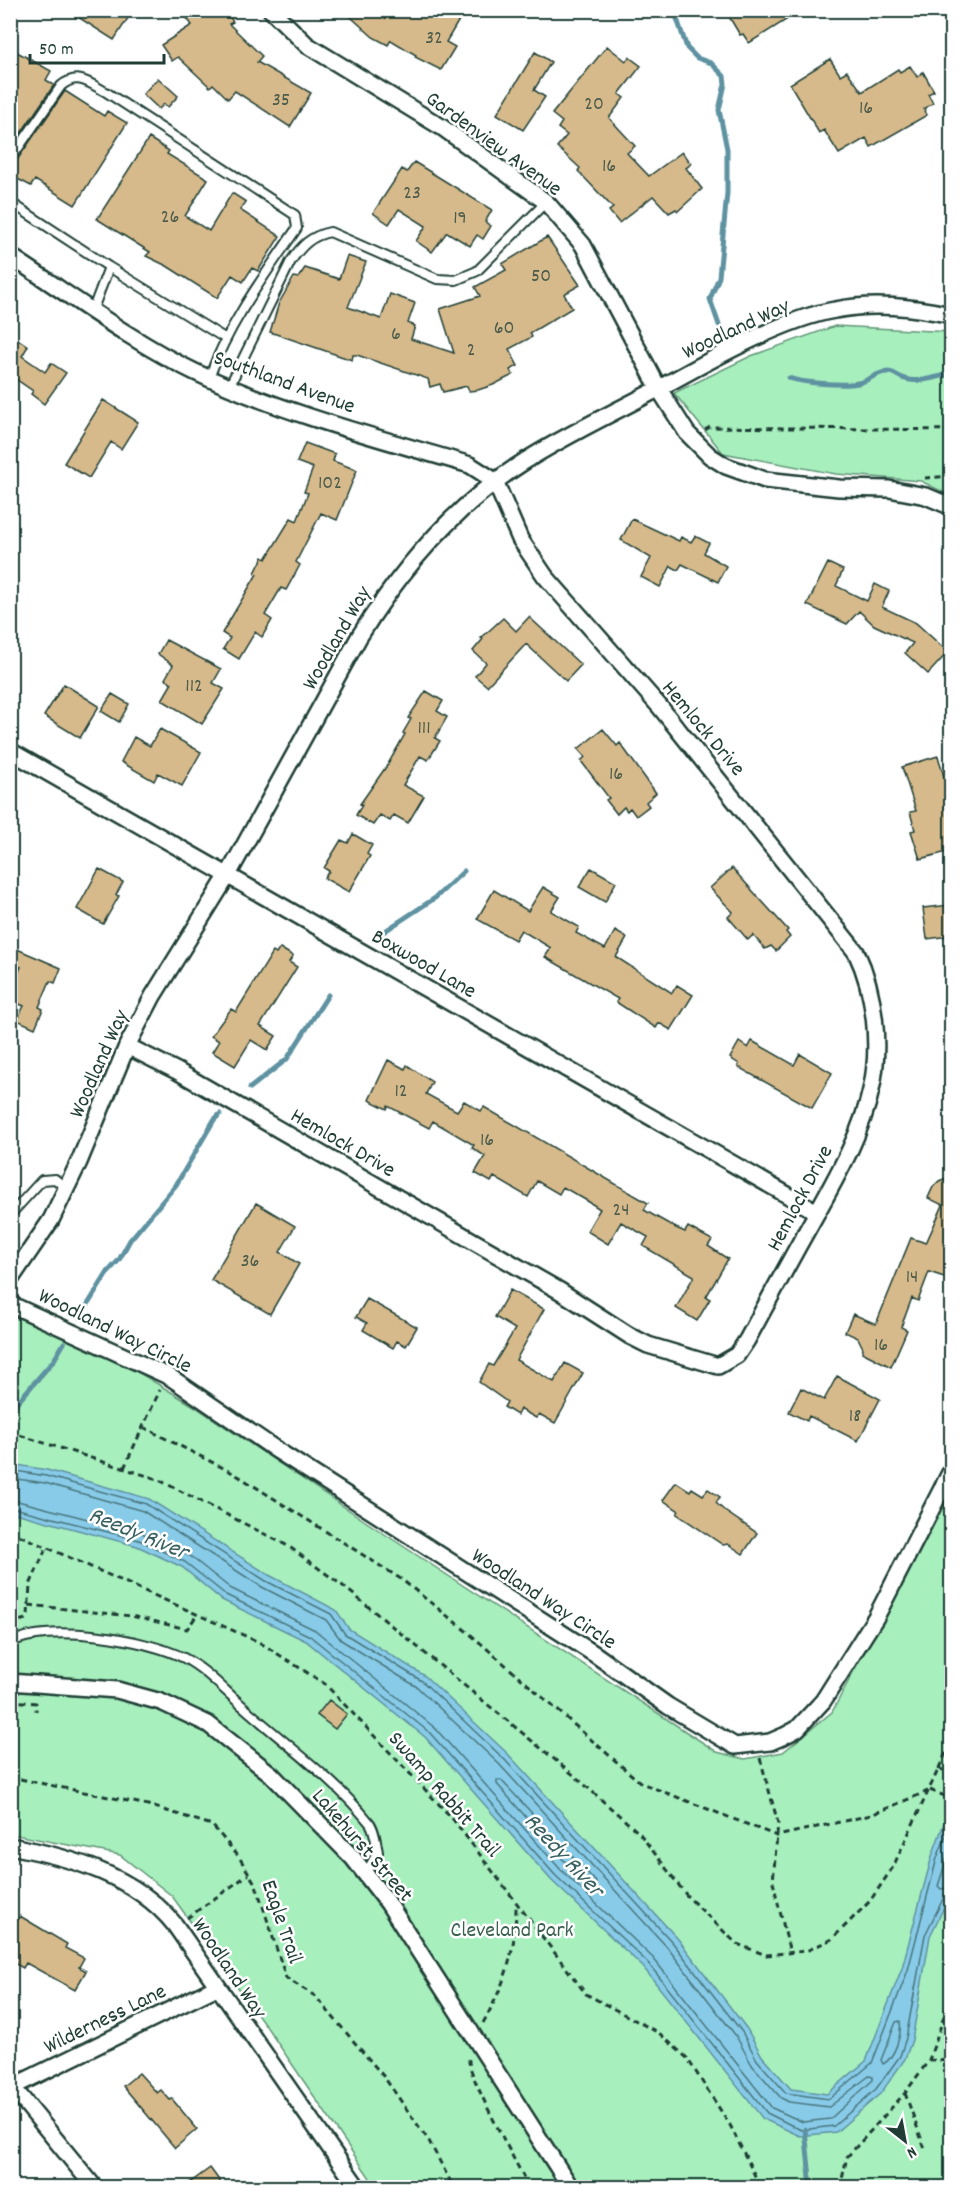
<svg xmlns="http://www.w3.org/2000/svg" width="962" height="2198" viewBox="0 0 962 2198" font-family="Dekko,sans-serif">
	<rect width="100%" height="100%" fill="#fff"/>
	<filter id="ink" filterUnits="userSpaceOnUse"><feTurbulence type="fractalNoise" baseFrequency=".0167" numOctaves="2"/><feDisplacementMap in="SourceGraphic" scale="12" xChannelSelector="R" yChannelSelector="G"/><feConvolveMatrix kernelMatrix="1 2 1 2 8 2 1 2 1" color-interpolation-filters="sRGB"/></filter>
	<g filter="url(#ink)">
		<path fill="#a7efbd" stroke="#639678" stroke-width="1.5" d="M835,326L951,332V496L921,481L836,474L723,453L674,393L751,356Z
			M10,1312L128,1366L194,1406L377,1529L717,1752L745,1759L783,1752L832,1712L951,1488V2187H376L266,2026L172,1896L120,1855L11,1834Z"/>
		<path fill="#88cbe9" stroke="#5e92a1" stroke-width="1.5" d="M11,1464L47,1470L149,1499L269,1575L336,1610L349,1629L425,1676L508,1754L678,1939L747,2029L762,2056L791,2089L827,2094L866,2061L902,1968L932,1856L951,1804V1893L930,1936L912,2040L905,2059L881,2093L836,2132L800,2136L763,2119L643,1967L551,1880L425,1737L306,1641L222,1600L182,1567L137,1546L11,1512Z"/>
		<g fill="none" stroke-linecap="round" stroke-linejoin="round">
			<path stroke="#49767c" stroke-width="1.5" d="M10,1470L46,1476L146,1504L266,1581L331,1614L345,1634L422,1681L504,1759L673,1943L742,2032L757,2060L786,2093L829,2099L872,2063L908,1970L937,1858L952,1821
				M10,1478L45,1483L143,1511L262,1587L326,1620L341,1640L417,1687L499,1764L667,1947L736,2036L752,2065L781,2098L789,2102L829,2107L869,2076L873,2077V2080L830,2119L803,2122L772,2108L653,1958L561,1870L435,1728L315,1630L230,1588L190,1556L142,1533L10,1499
				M10,1507L139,1540L185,1562L226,1595L310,1636L430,1733L555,1875L648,1963L767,2113L801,2130L834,2126L876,2089L900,2056L906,2038L925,1935L944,1897L952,1894
				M497,1780H501L596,1882L595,1887H591L567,1864L497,1784Z
				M952,1842L938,1886L941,1889L952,1887
				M900,2021C902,2034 895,2058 883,2064L881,2060L896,2022Z"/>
			<path stroke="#5e92a1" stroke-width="5" d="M674,10L687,48L697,58L711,63L724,76L725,84L719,110L727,149V193L719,277L710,299L719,325
				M789,378C802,383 844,386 858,383C869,381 878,371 888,372C895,372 899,378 905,379C918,384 938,376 952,374
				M385,931L435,898L464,871
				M250,1088L287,1059L328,995
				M80,1317L108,1272L119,1260L130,1240L176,1185L214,1120L220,1114
				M10,1411L54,1360L64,1343
				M805,2129L811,2188"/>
		</g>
		<path fill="#d6ba8b" stroke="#1f3d34" stroke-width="1.5" d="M67,10H122L130,15L114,40Z
			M197,10H226L233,22L229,24L262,56L257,62L311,93L290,127L235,91L228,99L213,84L210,87L178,57L172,61L161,45L192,25L186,17Z
			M343,10H465L446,42L455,47L441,70L415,57L416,55L391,40L388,45L373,37Z
			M725,10H802L749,43L743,34L740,35Z
			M607,46L626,61L629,57L641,66L619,94L624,98L609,118L635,146L627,153L649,176L682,152L691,164L686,168L702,189L678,211L676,209L669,213L653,196L619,223L609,211L613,208L578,171L580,168L557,147L567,135L558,128L562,122L552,114Z
			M10,48L51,71L46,80L54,85L10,149Z
			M535,52L551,62L534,90L545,97L523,130L497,114Z
			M830,59L840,75L847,71L862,92L898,69L900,72L910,66L917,77L923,72L934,91L928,94L933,103L924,109L927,115L871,147L866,138L839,154L824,130L819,133L790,84Z
			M158,78L178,96L168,107L164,104L159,109L143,94Z
			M65,91L104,116L107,111L127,123L75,205L35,180L31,186L10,175V166L15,163Z
			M149,138L169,151L167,154L208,179L185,216L209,231L232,193L246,202L240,210L280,236L258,271L252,268L243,282L232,275L217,298L167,266L146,256L150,252L97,219Z
			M414,162L492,210L485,222L491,226L483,239L477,235L470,246L447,232L432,252L416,241L426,226L399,209L389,224L373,213L402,169L407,172Z
			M547,237L580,285L564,294L572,308L530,333L532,337L509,349L518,366L510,370L513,375L493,385L478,390L469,391L467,386L443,392L440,384L430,387L428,379L357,355H353L352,360L270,332L279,303L294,277L298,278L305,268L339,279L347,256L366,262L348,307L381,319L390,294L415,303L408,323L415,326L411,339L454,353L440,309L480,296L475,287L506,270L502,264Z
			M10,334L28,346L22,356L45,372L51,363L66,373L44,404L31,394L33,391L10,375Z
			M103,400L138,422L121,449L111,442L89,478L64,463Z
			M305,443L335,454L333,461L357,470L337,520L321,513L296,562L300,565L286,590L281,588L265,615L272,620L262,637L255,632L239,659L223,649L230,638L222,633L257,574L255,573L263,557L266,559L291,518L297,521L308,493L304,492L313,468L297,462Z
			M632,519L679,541L681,537L691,542L695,536L709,543L704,553L726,566L718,582L682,564L678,570L671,566L660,587L641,577L651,558L621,540Z
			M828,563L843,570L836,586L867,601L875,584L889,591L882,607L916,623L948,652L928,674L905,653L913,643L874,625L859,611L847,624L807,605Z
			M529,617L581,665L566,681L526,644L487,686L475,676L486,663L473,651L483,639L481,638L503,618L516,631Z
			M166,640L221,669L213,683L224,689L202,724L162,700L172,683L165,679L173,665L158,654Z
			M64,684L99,706L80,738L44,716Z
			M426,691L443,701L437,711L447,717L435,738L440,741L428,760L420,756L403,785L424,796L408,823L394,815L390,821L380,815L373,825L356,815L362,805L360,804L388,764L405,734L403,733L411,719L408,718Z
			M112,694L129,704L119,722L101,711Z
			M160,729L201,752L182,786L158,773L154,781L121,762L134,737L150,746Z
			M603,729L617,746L620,743L656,793L646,802L649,806L636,816L630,808L627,811L624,807L617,814L606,800L609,798L581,761L585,757L578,749Z
			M938,756L951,801V851L920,859L911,831L915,830L910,812L916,811L902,767Z
			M353,834L372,845L367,854L370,856L349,892L324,878L329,871L324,868L341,840L348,843Z
			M591,868L616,882L605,902L579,887Z
			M732,868L788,930L786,932L790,937L776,951L771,946L765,949L753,935L748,940L728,917L733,912L710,888Z
			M99,869L123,882L116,895L119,896L103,924L77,909Z
			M543,887L560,897L551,911L579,927L576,933L605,949L615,931L627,938L616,957L672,993L677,985L693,995L671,1030L659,1023L656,1028L616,1002L618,999L545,957L551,948L521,930L515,940L477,919L494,890L528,911Z
			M951,905V932H949V936L927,939L923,908Z
			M280,948L293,956L289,962L297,967L260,1026L276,1036L267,1050L251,1040L235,1066L212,1052L219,1041L211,1036L231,1009L236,1012L273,952L276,954Z
			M17,949L61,968L55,983L50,981L39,1007L43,1009L35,1028L17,1020L24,1006L10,1000V991L21,967L11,963Z
			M752,1041L794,1065L800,1054L832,1073L812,1108L738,1067L739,1064L730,1058L739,1042L748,1048Z
			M388,1060L405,1069L407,1065L432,1082L426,1094L457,1111L464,1101L481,1111L484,1107L648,1203L644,1210L676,1228L685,1232L688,1227L712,1240L708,1246L728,1259L706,1297L710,1299L697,1321L676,1308L694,1276L643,1246L648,1237L621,1222L608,1244L587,1231L600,1209L589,1202L563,1187L559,1194L537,1181L528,1197L494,1177L491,1182L475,1173L485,1156L472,1148L474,1145L433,1121L429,1128L388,1106L387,1109L369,1100Z
			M951,1176V1267L947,1278L929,1272L918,1301L912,1298L901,1327L907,1330L891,1367L862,1352L863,1348L858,1338L845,1332L853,1314L876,1324L911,1238L926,1243L943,1205L928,1198L933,1187L939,1181Z
			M256,1203L295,1226L280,1252L299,1264L270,1314L211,1280Z
			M510,1290L544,1309L516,1360L554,1382L565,1363L583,1373L555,1423L539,1414L536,1418L520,1409L517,1415L504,1407L507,1402L479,1382L489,1364L493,1366L515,1329L495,1317Z
			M367,1299L417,1327L406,1346L397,1341L393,1348L363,1330L367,1323L356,1317Z
			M837,1376L880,1399L858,1441L809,1416L807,1421L789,1412L801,1388L824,1400Z
			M676,1482L690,1491L692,1488L703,1495L708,1489L720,1497L716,1503L726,1512L757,1533L743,1554L728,1544L723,1545L677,1514L679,1511L663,1500Z
			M329,1700L347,1714L335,1729L317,1715Z
			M20,1916L67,1944L65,1948L84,1958L79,1967L86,1971L75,1990L26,1963L23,1968L10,1961L16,1945L10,1943V1933Z
			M139,2073L157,2093L161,2090L170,2100L172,2099L197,2129L175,2148L123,2086Z
			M210,2168L224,2187H184Z"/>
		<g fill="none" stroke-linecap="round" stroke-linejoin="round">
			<defs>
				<path id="lane" d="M10,160L61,86C78,72 89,83 106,92L295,215L297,228C264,276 229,323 209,378
					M10,202L109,267L93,309
					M109,267L226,339
					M229,387L291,261C302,245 311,236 330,232L437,279L456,280L477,271L546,202
					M10,1215L42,1180L55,1179L66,1188
					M10,1643C47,1622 147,1639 184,1658C207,1670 227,1693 247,1710C288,1746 335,1780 369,1822C375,1829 376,1843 378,1852L365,1875"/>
				<path id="street" d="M271,10L307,45L443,128L546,202L583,245L659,389L687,433L710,456L726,466L765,480L839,488L889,489L926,496L952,507
					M10,256C69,294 132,342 195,372C282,413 378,438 470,465L495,481L520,539L545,576L660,707L856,952C875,991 881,1047 871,1090C861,1135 837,1176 815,1216C792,1257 769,1299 747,1340L737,1355L718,1366L648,1345L630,1336L560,1291L177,1071L127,1046
					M10,751L817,1212
					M10,1280L51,1220L79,1162L127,1046L153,996L228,875L359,637C401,569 453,507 522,463C567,434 618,411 665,385C710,360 785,318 835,310C875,302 912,307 952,315
					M10,1304L170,1377L278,1451L596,1655L668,1706L735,1746L770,1742L784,1736L797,1729L823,1701L876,1617L952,1469
					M10,1682L117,1690L161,1702L208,1724L271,1774L353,1858L388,1903L571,2188
					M10,1846C70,1857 135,1875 175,1925L358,2188
					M10,2084L95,2188
					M10,2088L217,1987"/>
			</defs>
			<use href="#lane" stroke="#1f3d34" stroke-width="12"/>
			<use href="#street" stroke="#1f3d34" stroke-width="20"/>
			<path stroke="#1f3d34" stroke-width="3" stroke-dasharray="6 4.5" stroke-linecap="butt" d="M705,430L710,427L952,430
				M925,478L952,476
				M143,1427L235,1474L401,1579L470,1634L641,1783L777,1836L871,1815L928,1791
				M10,1432L157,1479L288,1546L343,1586L576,1777L640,1834L687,1896L737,1944L766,1955L806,1951L832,1939L870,1901L893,1867L952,1740
				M124,1468L160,1390
				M10,1531L259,1642L325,1684L452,1818L586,1994L659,2033L687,2058L730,2125L761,2188
				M29,1605L131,1616L187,1629L197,1615
				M10,1623L26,1619L28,1615L30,1585L47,1546
				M10,1701L36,1703V1711
				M760,1758L778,1823L773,1882L790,1953
				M938,1768L952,1774
				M10,1777L148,1805L212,1825L239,1857L256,1885L286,1978L315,1996L384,2077L429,2141L454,2188
				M930,1790L952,1799
				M187,1918L249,1874
				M483,2023C506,1982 516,1951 516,1904
				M469,2059C466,2073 519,2167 529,2188
				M929,2060L948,2061
				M905,2093L926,2152
				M939,2182L943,2188
				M840,2188L847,2157L905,2093L929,2060L952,1993
				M936,2188L937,2183"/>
			<use href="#lane" stroke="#fff" stroke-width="8"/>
			<use href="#street" stroke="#fff" stroke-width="15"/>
		</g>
	</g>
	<g text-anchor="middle" stroke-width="5" stroke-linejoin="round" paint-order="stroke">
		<g font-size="20" fill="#4d5c4a">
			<text x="434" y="43">32</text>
			<text x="281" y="105">35</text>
			<text x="594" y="109">20</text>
			<text x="866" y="113">16</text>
			<text x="609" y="171">16</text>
			<text x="412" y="198">23</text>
			<text x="170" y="222">26</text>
			<text x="460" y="223">19</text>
			<text x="541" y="281">50</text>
			<text x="504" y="333">60</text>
			<text x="396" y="339">6</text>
			<text x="471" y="355">2</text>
			<text x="330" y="488">102</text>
			<text x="194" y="691">112</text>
			<text x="424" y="733">111</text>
			<text x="616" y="779">16</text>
			<text x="401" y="1096">12</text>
			<text x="487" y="1145">16</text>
			<text x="621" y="1215">24</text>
			<text x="250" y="1266">36</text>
			<text x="912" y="1282">14</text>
			<text x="881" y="1350">16</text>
			<text x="855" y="1421">18</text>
		</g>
		<g font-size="22" fill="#1f3d34" stroke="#fff">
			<text transform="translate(495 142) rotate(36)" y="8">Gardenview Avenue</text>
			<text transform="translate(735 327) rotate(-25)" y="8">Woodland Way</text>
			<text transform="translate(285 380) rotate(20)" y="8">Southland Avenue</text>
			<text transform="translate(335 637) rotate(-60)" y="8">Woodland Way</text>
			<text transform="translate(705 727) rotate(50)" y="8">Hemlock Drive</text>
			<text transform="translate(425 962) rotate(30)" y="8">Boxwood Lane</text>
			<text transform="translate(97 1063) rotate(-66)" y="8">Woodland Way</text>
			<text transform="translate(344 1141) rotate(30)" y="8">Hemlock Drive</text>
			<text transform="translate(798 1197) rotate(-62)" y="8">Hemlock Drive</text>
			<text transform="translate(116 1329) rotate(26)" y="8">Woodland Way Circle</text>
			<text transform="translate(545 1597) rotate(33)" y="8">Woodland Way Circle</text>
			<text transform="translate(446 1793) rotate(49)" y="8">Swamp Rabbit Trail</text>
			<text transform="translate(364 1844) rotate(49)" y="8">Lakehurst Street</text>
			<text transform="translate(284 1921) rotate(71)" y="8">Eagle Trail</text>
			<text transform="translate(231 1967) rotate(56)" y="8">Woodland Way</text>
			<text transform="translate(104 2017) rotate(-26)" y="8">Wilderness Lane</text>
		</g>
		<g font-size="22" fill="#3a614f" stroke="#fff">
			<text x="512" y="1936">Cleveland Park</text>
		</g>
		<g font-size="24" font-style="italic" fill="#396061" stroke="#fff">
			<text transform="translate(139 1532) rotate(22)" y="8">Reedy River</text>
			<text transform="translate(565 1854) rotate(47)" y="8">Reedy River</text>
		</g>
	</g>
	<rect width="962" height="2198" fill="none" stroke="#fff" stroke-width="36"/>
	<rect x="18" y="18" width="926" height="2162" fill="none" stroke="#1f3d34" stroke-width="2" filter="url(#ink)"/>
	<g transform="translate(905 2141) rotate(149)" stroke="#ffffff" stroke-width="4.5" paint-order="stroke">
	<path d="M0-4.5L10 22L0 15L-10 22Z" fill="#1f3d34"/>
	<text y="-9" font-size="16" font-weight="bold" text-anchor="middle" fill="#1f3d34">N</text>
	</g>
	<path d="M30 54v9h134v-9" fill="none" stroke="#1f3d34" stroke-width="3"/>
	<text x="39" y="54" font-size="18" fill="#1f3d34" stroke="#ffffff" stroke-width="4.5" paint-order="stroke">50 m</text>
</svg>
